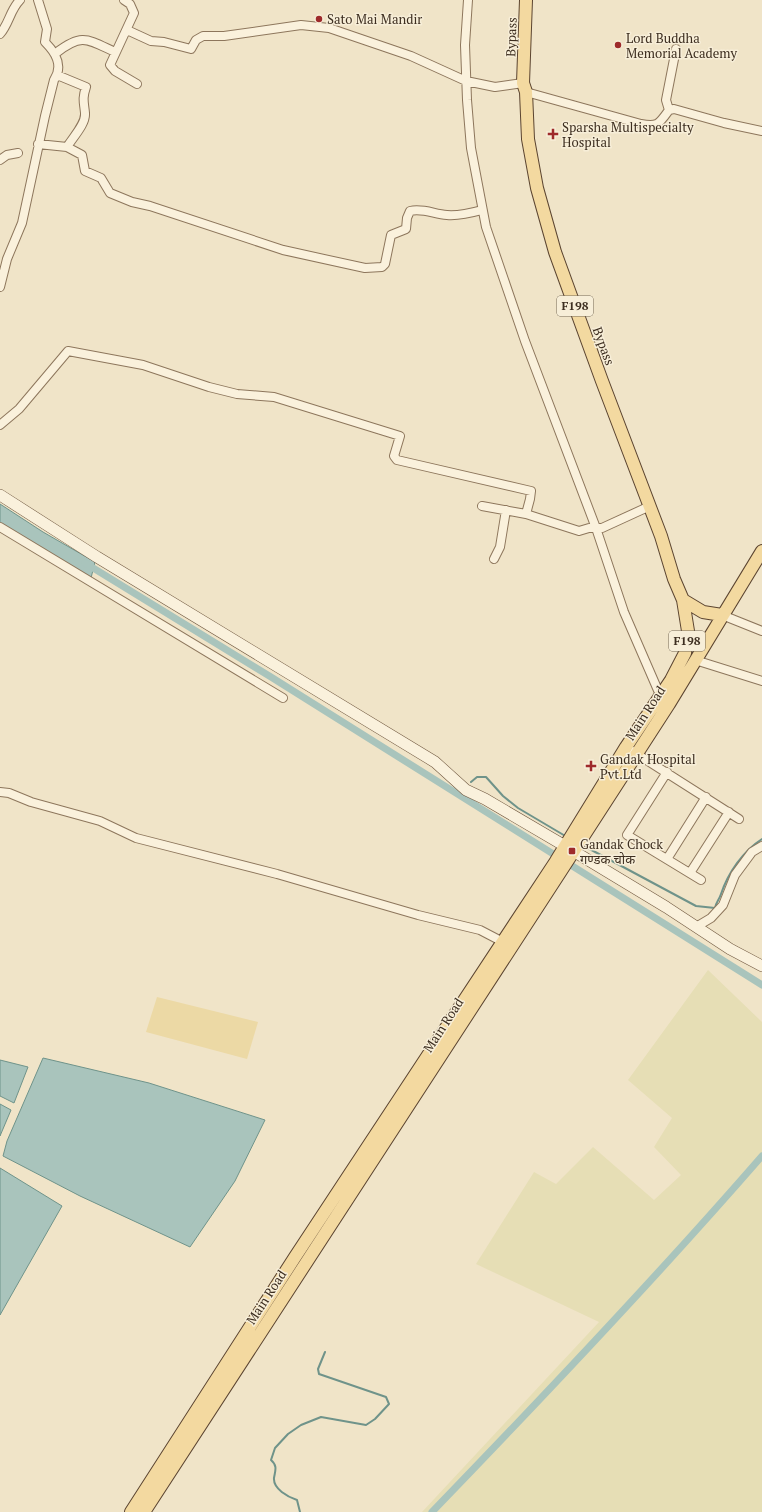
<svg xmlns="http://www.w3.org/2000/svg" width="762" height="1512" viewBox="0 0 762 1512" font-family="'PT Serif','Noto Sans Devanagari',serif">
	<rect width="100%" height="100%" fill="#f0e4c8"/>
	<path fill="#e6deb5" d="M708,970L762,1022V1512H422L599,1322L476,1264L534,1172L556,1184L593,1147L654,1200L681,1175L654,1147L672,1118L628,1080Z"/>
	<path fill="#ecd9a5" d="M157,997L258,1022L247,1059L146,1032Z"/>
	<path fill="#a9c4bc" stroke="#6f938a" d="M0,504L43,532L95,562L91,578L0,523Z
		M43,1058L149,1083L265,1120L235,1181L190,1247L80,1196L3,1156L7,1141Z
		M0,1060L28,1067L14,1103L0,1096Z
		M0,1104L11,1110L0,1136Z
		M0,1168L62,1206L0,1315Z"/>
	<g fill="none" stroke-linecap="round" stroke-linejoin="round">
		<path stroke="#6f938a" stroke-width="2" d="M471,782L477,777H486L503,796L518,808L567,837
			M584,846L696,906L715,908C716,902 719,900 721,894C728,873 743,851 762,839
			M300,1512L297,1500C288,1497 273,1489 274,1478C275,1471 278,1466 271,1460L275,1448L288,1434L301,1425L321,1417L366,1425L375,1419L389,1404L386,1397L319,1374L318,1369L325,1352"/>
		<path stroke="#a9c4bc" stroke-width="7" d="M85,563L271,677L762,985
			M432,1512C545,1395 656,1278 762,1156"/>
		<defs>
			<path id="street" d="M124,0L130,4L134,13L110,65L115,71L137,84
				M468,0L465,45L467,100L471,148L486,227L525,341L596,528L624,612L660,695
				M127,30L151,41L164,42L191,49L196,40L203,36H224L301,25L329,28L411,56L466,81L495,87L523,83
				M0,34C9,24 10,10 20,0
				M56,53C82,33 87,39 115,52
				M526,92L641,124C658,127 659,124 669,110L674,109L724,123L762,131
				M669,110L666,100L676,49
				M38,144L67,147C73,137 86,124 85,113C84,102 82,99 86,87L57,75
				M67,147L82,155L85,171L101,178L110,193L132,202L150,206L283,250L365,268L382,267L385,264L391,235L406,229L407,218L410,211C423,208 434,214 447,215C459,216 471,213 482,210
				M0,160L7,155L18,153
				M0,287L7,259L22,223L45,116L54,80C64,65 55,52 45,42L47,29L38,0
				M0,425L19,409L68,351L143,365L209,387L237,394L274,397L400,436L394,456L397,460L531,491L530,499L526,514L579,531L589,528H602L650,506
				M482,506L526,514
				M0,527L283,698
				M494,559L500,547L506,510
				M722,615L762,631
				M695,660L762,681
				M626,747L739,819
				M667,772L627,835L701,880
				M0,792L9,793L31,802L100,821L136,838L277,874L418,915L480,930L503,942
				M667,859L706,797
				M690,873L729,812
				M696,927L711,918L723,905L735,875L752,852L762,846"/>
			<path id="secondary" d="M0,495L97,557L435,762L466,790L485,799L565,846L666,907L730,949L762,966"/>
			<path id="primary" d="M683,600L703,612L722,615
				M131,1512L295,1257L556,861L626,747L671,680L685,653L688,631L683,600L674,579L661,536L602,381L555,252L537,188L528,139L526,92L523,83L526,0
				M144,1512L559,874L669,704L762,551"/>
		</defs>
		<use href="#street" stroke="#8d765c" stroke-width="10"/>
		<use href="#secondary" stroke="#6f573f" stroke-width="12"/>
		<use href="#primary" stroke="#5b4430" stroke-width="14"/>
		<use href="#street" stroke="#faf1dc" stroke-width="8"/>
		<use href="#secondary" stroke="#faf1dc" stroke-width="11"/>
		<use href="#primary" stroke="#f3d9a0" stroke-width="12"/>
	</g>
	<g fill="#9e2a2b" stroke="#f7eed8" stroke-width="1.5">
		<circle cx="319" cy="19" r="4"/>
		<circle cx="618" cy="45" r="4"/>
		<path d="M551 128h4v4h4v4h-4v4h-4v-4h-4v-4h4z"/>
		<path d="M589 760h4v4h4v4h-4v4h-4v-4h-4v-4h4z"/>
		<rect x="568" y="847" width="8" height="8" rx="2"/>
	</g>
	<g text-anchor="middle" stroke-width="3" stroke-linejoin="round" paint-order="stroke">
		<g fill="#f7eed8" stroke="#756857" stroke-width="1">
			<rect x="557" y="296" width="36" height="20" rx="3"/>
			<rect x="669" y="631" width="36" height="20" rx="3"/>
		</g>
		<g font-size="12" font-weight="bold" fill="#3d2e20">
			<text x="575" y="310">F198</text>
			<text x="687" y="645">F198</text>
		</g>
		<g font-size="13" fill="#3d2e20" stroke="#f7eed8" text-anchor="start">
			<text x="327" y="24">Sato Mai Mandir</text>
			<text x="626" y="43">Lord Buddha<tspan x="626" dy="15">Memorial Academy</tspan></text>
			<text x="562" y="132">Sparsha Multispecialty<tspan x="562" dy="15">Hospital</tspan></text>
			<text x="600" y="764">Gandak Hospital<tspan x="600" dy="15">Pvt.Ltd</tspan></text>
			<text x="580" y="849">Gandak Chock<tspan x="580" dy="15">गण्डक चोक</tspan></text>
		</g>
		<g font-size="13" fill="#3d2e20" stroke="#f7eed8">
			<text transform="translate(511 37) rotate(-88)" y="5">Bypass</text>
			<text transform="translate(604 346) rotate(70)" y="5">Bypass</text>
			<text transform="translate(645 713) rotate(-57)" y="5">Main Road</text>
			<text transform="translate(443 1025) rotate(-57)" y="5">Main Road</text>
			<text transform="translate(266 1297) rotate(-57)" y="5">Main Road</text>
		</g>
	</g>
</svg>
